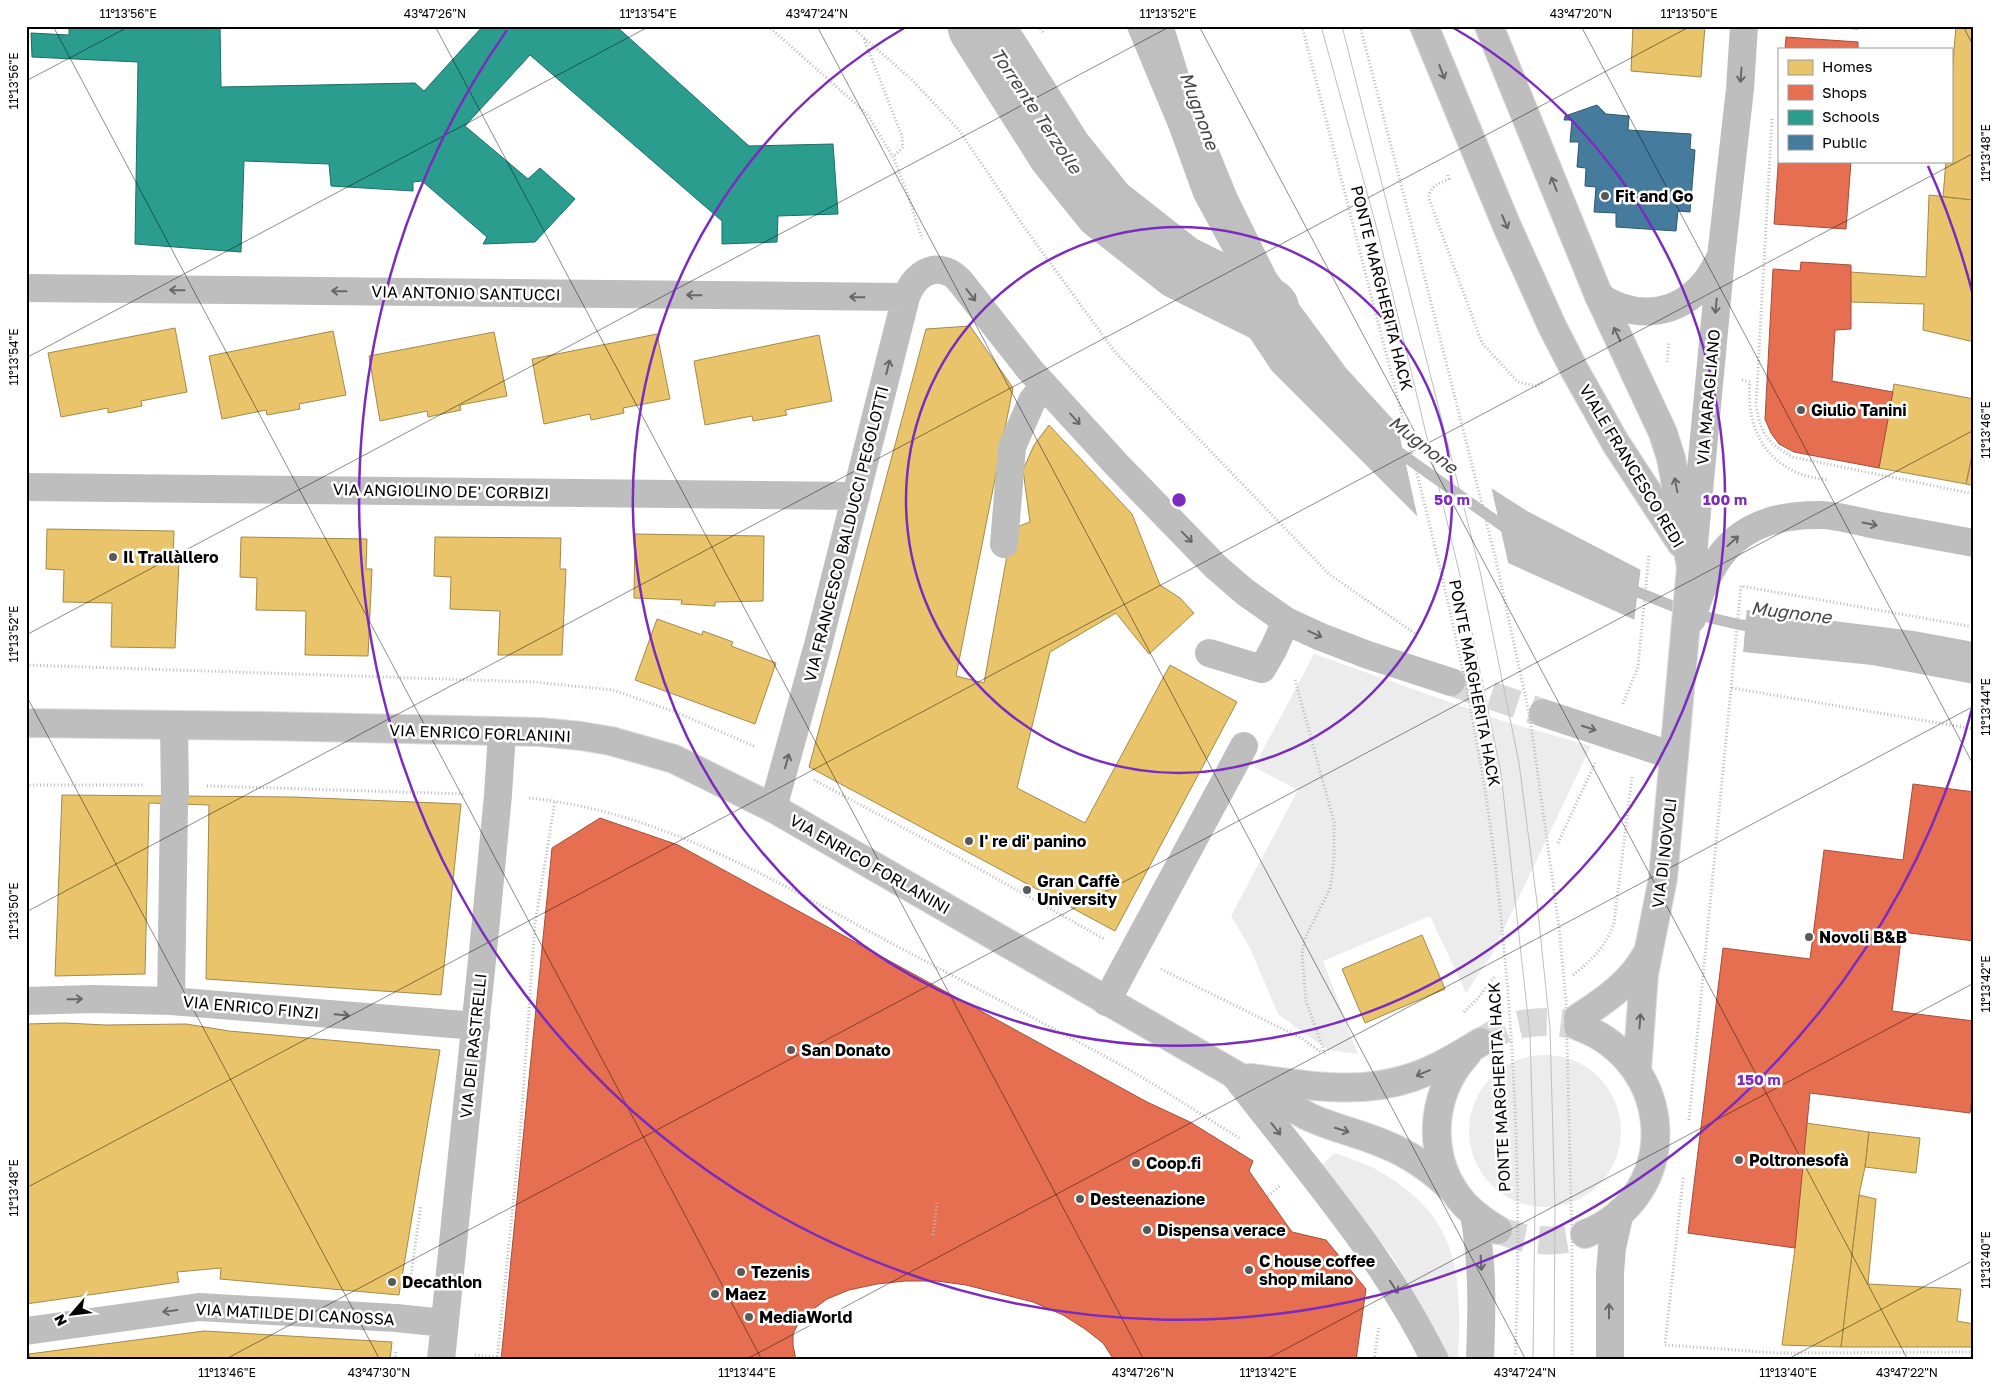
<svg xmlns="http://www.w3.org/2000/svg" width="2000" height="1386" viewBox="0 0 2000 1386" font-family="'Golos Text',sans-serif">
	<rect width="100%" height="100%" fill="#fff"/>
	<path fill="#ececec" d="M1314,654L1503,721L1591,746L1491,956L1466,993L1430,916L1323,961L1358,1054L1328,1050L1278,1014L1251,950L1231,916L1298,790L1254,767Z
		M1469 1131a76 76 0 1 1 152 0a76 76 0 1 1-152 0Z
		M1334,1153C1348,1158 1364,1162 1377,1170C1460,1216 1462,1274 1458,1360H1450L1438,1334L1392,1256L1321,1166Z"/>
	<path fill="#bfbfbf" d="M1126,26H1174L1192,84L1237,194L1276,273L1346,368L1397,424L1418,517L1272,371L1248,335L1226,257L1194,198L1169,129Z
		M1491,488L1527,511L1641,570L1635,620L1508,563Z
		M1746,610L1914,631L1974,642V684L1872,665L1743,652Z"/>
	<path fill="#fff" d="M1396,418L1400,423L1420,516L1418,519Z
		M1491,486L1508,563L1509,566L1506,563L1489,489Z
		M1641,567L1643,570L1637,620L1634,622Z
		M1747,607L1743,652V654L1741,651L1744,609Z"/>
	<path fill="#e9c46a" stroke="#a3894a" d="M1633,26H1705L1701,77L1631,71Z
		M1956,26H1974V200L1943,197L1946,161H1951V86Z
		M1929,195L1974,200V342L1923,330L1924,304L1851,302L1850,272L1926,277Z
		M970,326L1013,388L956,676L984,683L1006,561L1009,530L1030,522L1023,470L1034,445L1049,425L1132,514L1160,585L1180,598L1194,613L1149,654L1116,613L1050,652L1017,788L1085,823L1170,665L1237,702L1115,931L809,767L926,329Z
		M175,328L187,392L141,401L142,406L108,413V408L61,417L48,353Z
		M333,331L346,395L299,404L300,409L267,415L266,410L222,419L209,356Z
		M494,332L507,396L460,405L461,410L428,417L427,411L380,421L369,356Z
		M657,334L670,399L623,408L624,413L591,420L590,414L544,424L532,359Z
		M819,335L832,401L785,410L787,415L753,421L752,416L705,425L694,361Z
		M1894,384L1974,399V446L1966,484L1879,468Z
		M1974,446V486L1966,484Z
		M47,529L174,531L173,561L179,562L175,648L111,647L112,603L63,602L64,570L46,569Z
		M635,534L764,536L763,601L715,602V606L681,604L682,600L634,598Z
		M241,537L367,539L366,569H372L368,656L305,655L306,611L256,610L257,578L240,577Z
		M435,537L561,538L560,569H566L562,655H498L500,611L450,609L451,577L434,576Z
		M657,619L702,635L703,631L733,642L731,646L776,663L755,724L635,680Z
		M62,795L293,797L461,804L441,995L206,979L209,805L149,803L145,974L55,976Z
		M1422,935L1445,989L1365,1023L1342,969Z
		M64,1023L106,1025L186,1024L229,1031L440,1050L399,1295L220,1279L221,1268L177,1272L179,1282L26,1304V1024Z
		M1806,1123L1869,1132L1865,1167L1859,1195L1841,1347L1782,1345L1795,1248Z
		M1869,1132L1920,1138L1916,1173L1865,1167Z
		M1859,1195L1876,1199L1868,1284L1961,1289L1957,1321L1974,1324V1347H1841Z
		M204,1331L392,1342L390,1360H30L29,1354Z"/>
	<path fill="#e76f51" stroke="#a24e39" d="M1810,26H1858V29Z
		M1786,37L1858,42V49H1785Z
		M1779,152V161H1851L1846,229L1774,224Z
		M1801,262L1851,265V329L1835,330L1832,381L1893,392L1879,468L1794,452L1779,444L1771,433L1765,419L1773,269L1800,271Z
		M1913,784L1974,792V941L1902,932L1892,1011L1974,1021V1081L1970,1113L1810,1093L1795,1248L1688,1233L1723,948L1810,959L1824,850L1903,860Z
		M600,818L678,845L1147,1102L1190,1122L1253,1161L1249,1171L1292,1232L1326,1240L1366,1289L1356,1360H1114L1103,1343L1085,1329L1063,1315L1033,1302L966,1285L937,1281H905L877,1284L849,1290L827,1299L811,1311L798,1324L793,1334V1345L796,1360H501L552,848Z"/>
	<path fill="#2a9d8f" stroke="#1d6e64" d="M69,26H220L221,87L415,83L424,91L483,26H616L749,146L833,144L838,214L778,216L777,242L722,244V221L530,55L465,126L528,179L540,168L575,199L535,242L483,244L487,237L422,181L413,182V191L331,186L329,164L244,161L241,252L135,244L138,62L32,57L31,33L69,35Z"/>
	<path fill="#457b9d" stroke="#30566e" d="M1597,105L1606,114L1629,116L1628,130L1691,134L1690,149L1695,150L1690,212L1678,211L1676,231L1616,227V213L1594,212L1596,187L1585,186L1586,168L1577,167L1579,142H1570L1572,120H1564L1565,116Z"/>
	<g fill="none" stroke-linecap="round" stroke-linejoin="round">
		<path stroke="#bfbfbf" stroke-width="11" d="M1393,448L1510,531
			M1625,587L1690,613L1741,625L1760,627"/>
		<path stroke="#bfbfbf" stroke-width="65" d="M980,26L1060,152L1105,208L1180,267L1267,310"/>
		<path stroke="#d9d9d9" stroke-width="28" stroke-dasharray="28 14" stroke-linecap="butt" d="M1451,682L1543,713"/>
		<path stroke="#d9d9d9" stroke-width="28" stroke-dasharray="28 14" stroke-linecap="butt" d="M1481,1042C1510,1021 1544,1018 1578,1026
			M1498,1230C1527,1241 1556,1245 1585,1234"/>
		<defs>
			<path id="major" d="M1424,26L1506,224L1552,326L1574,369L1615,442L1681,543
				M1489,26L1599,296L1663,433L1671,458L1691,567L1663,878L1644,974L1637,1070
				M26,723L264,726L540,732L581,736L611,741L674,759L773,808L1307,1116C1332,1128 1359,1133 1384,1144C1410,1154 1432,1170 1452,1189
				M1578,1018C1604,1001 1631,983 1646,955
				M1578,1026C1676,1062 1684,1195 1585,1234
				M1467,1054C1428,1095 1426,1162 1465,1205C1475,1215 1486,1223 1498,1230
				M1250,1078C1305,1085 1359,1096 1413,1077C1437,1069 1459,1055 1481,1042"/>
		</defs>
		<use href="#major" stroke="#dbdbdb" stroke-width="30"/>
		<path stroke="#b9b9b9" stroke-width="3" stroke-dasharray="1 2.5" stroke-linecap="butt" d="M768,26L867,114L893,157L907,192L922,239
			M851,26L912,80L959,130L1024,227L1115,352L1329,574L1417,635
			M1038,26L1045,34
			M1302,26L1356,236
			M1360,26L1410,219
			M864,39L902,136L903,147L893,157
			M1772,119L1756,406C1761,434 1768,444 1793,457L1974,494
			M1448,175L1449,179C1438,184 1429,186 1429,199L1482,343L1518,382L1536,386L1543,382
			M1667,362L1669,341
			M1742,380L1750,382C1746,418 1759,455 1794,471C1805,477 1817,478 1828,480
			M26,665L534,682L613,690L678,713L756,747
			M1295,680L1334,822V859L1330,889L1305,938L1302,954L1306,1001L1325,1054
			M1732,688L1974,729
			M1623,704L1638,667L1649,554
			M814,780L958,857L1104,939
			M26,785H144
			M207,786L466,794
			M529,798C661,811 778,883 893,944C968,984 1044,1023 1119,1064C1160,1087 1200,1114 1241,1139
			M1558,843L1595,763
			M1161,969L1301,1038L1321,1052
			M1573,975C1591,961 1607,945 1614,923L1632,777
			M1464,1012L1477,999L1496,975
			M1689,1120L1741,586L1974,627
			M1683,1178L1665,1345L1778,1353L1974,1352
			M1268,1196L1281,1185
			M933,1235L937,1203
			M409,1288L421,1205
			M475,1355L497,1357
			M395,1360L396,1350
			M497,1360L520,1137L535,924L555,801
			M1374,1360L1379,1326"/>
		<path stroke="#bebebe" stroke-width="28" d="M26,288L906,297
			M1599,296C1631,318 1670,317 1698,290C1708,282 1714,269 1720,258
			M26,487L856,496
			M1004,544L1012,447L1032,401L1044,385
			M1693,555L1721,257L1740,89L1744,26
			M1692,619C1711,549 1744,514 1820,515C1838,515 1859,522 1876,525C1909,531 1941,537 1974,543
			M1209,653L1262,669L1273,650L1286,621
			M1543,713L1674,756
			M174,725L175,796
			M773,808L818,645L906,297C912,281 927,263 948,272C952,273 957,278 960,281L1030,370L1117,465L1216,567L1245,592L1286,621L1321,637L1368,655L1451,682
			M26,1001L92,999L171,1001L476,1026
			M171,1001L174,805
			M1106,1002L1244,746
			M1236,1077C1306,1168 1384,1256 1435,1360
			M1474,1214C1483,1266 1482,1308 1480,1360
			M26,1331L199,1307L396,1318L445,1323
			M441,1360L486,921L498,795L502,733
			M1610,1360V1273L1612,1248L1620,1212"/>
		<use href="#major" stroke="#bebebe" stroke-width="28"/>
		<path stroke="#bebebe" stroke-width="1" d="M1321,26L1377,229L1462,584L1501,773L1530,1035L1535,1203L1533,1360
			M1342,26L1480,571L1519,763L1537,902L1550,1028L1555,1209L1554,1360"/>
		<path stroke="#b9b9b9" stroke-width="3" stroke-dasharray="1 2.5" stroke-linecap="butt" d="M1410,219L1495,556L1530,718L1559,927L1566,1001L1572,1242V1360
			M1356,236C1400,411 1450,587 1481,766C1492,830 1499,894 1505,959C1517,1092 1521,1226 1515,1360"/>
	</g>
	<defs><path id="oneway-shaft" d="M-6 0H5M1.5-3L5.5 0L1.5 3" fill="none" stroke-width="1.6" stroke-linecap="round" stroke-linejoin="round" transform="scale(1.25)"/></defs>
	<g stroke="#686868">
		<use href="#oneway-shaft" transform="translate(1442 72) rotate(69)"/>
		<use href="#oneway-shaft" transform="translate(1741 75) rotate(94)"/>
		<use href="#oneway-shaft" transform="translate(1554 184) rotate(-112)"/>
		<use href="#oneway-shaft" transform="translate(1505 222) rotate(67)"/>
		<use href="#oneway-shaft" transform="translate(177 290) rotate(-179)"/>
		<use href="#oneway-shaft" transform="translate(339 291) rotate(-179)"/>
		<use href="#oneway-shaft" transform="translate(694 295) rotate(-179)"/>
		<use href="#oneway-shaft" transform="translate(971 295) rotate(52)"/>
		<use href="#oneway-shaft" transform="translate(857 297) rotate(-179)"/>
		<use href="#oneway-shaft" transform="translate(1716 306) rotate(96)"/>
		<use href="#oneway-shaft" transform="translate(1617 334) rotate(-115)"/>
		<use href="#oneway-shaft" transform="translate(888 367) rotate(-76)"/>
		<use href="#oneway-shaft" transform="translate(1075 419) rotate(48)"/>
		<use href="#oneway-shaft" transform="translate(1676 485) rotate(-101)"/>
		<use href="#oneway-shaft" transform="translate(1870 524) rotate(11)"/>
		<use href="#oneway-shaft" transform="translate(1187 537) rotate(46)"/>
		<use href="#oneway-shaft" transform="translate(1733 541) rotate(-42)"/>
		<use href="#oneway-shaft" transform="translate(1315 634) rotate(24)"/>
		<use href="#oneway-shaft" transform="translate(1589 728) rotate(18)"/>
		<use href="#oneway-shaft" transform="translate(787 761) rotate(-74)"/>
		<use href="#oneway-shaft" transform="translate(75 999) rotate(-1)"/>
		<use href="#oneway-shaft" transform="translate(342 1015) rotate(5)"/>
		<use href="#oneway-shaft" transform="translate(1640 1021) rotate(-86)"/>
		<use href="#oneway-shaft" transform="translate(1423 1073) rotate(157)"/>
		<use href="#oneway-shaft" transform="translate(1276 1129) rotate(52)"/>
		<use href="#oneway-shaft" transform="translate(1342 1130) rotate(17)"/>
		<use href="#oneway-shaft" transform="translate(1481 1263) rotate(87)"/>
		<use href="#oneway-shaft" transform="translate(1394 1287) rotate(57)"/>
		<use href="#oneway-shaft" transform="translate(170 1311) rotate(172)"/>
		<use href="#oneway-shaft" transform="translate(1609 1311) rotate(-90)"/>
	</g>
	<path fill="none" stroke="#000" stroke-width="1" stroke-opacity="0.45" d="M53,26L762,1360M435,26L1144,1360M817,26L1526,1360M1199,26L1908,1360M1581,26L1974,766M1963,26L1974,47M26,81L130,26M26,358L650,26M26,635L1171,26M26,695L380,1360M26,912L1691,26M26,1188L1974,153M224,1360L1974,430M745,1360L1974,706M1265,1360L1974,983M1786,1360L1974,1260"/>
	<g fill="none" stroke="#7b2cbf" stroke-width="2.5">
		<circle cx="1179" cy="500" r="273"/>
		<path d="M1452 27A546 546 0 1 1 906 27"/>
		<path d="M1973 705A820 820 0 1 1 507 30M1928 166A820 820 0 0 1 1973 295"/>
	</g>
	<g fill="#595959" stroke="#fff" stroke-width="2">
		<circle cx="1605" cy="196" r="5"/>
		<circle cx="1801" cy="410" r="5"/>
		<circle cx="113" cy="557" r="5"/>
		<circle cx="969" cy="841" r="5"/>
		<circle cx="1027" cy="890" r="5"/>
		<circle cx="1809" cy="937" r="5"/>
		<circle cx="791" cy="1050" r="5"/>
		<circle cx="1739" cy="1160" r="5"/>
		<circle cx="1136" cy="1163" r="5"/>
		<circle cx="1080" cy="1199" r="5"/>
		<circle cx="1147" cy="1230" r="5"/>
		<circle cx="1249" cy="1270" r="5"/>
		<circle cx="741" cy="1272" r="5"/>
		<circle cx="392" cy="1282" r="5"/>
		<circle cx="715" cy="1294" r="5"/>
		<circle cx="749" cy="1317" r="5"/>
	</g>
	<g text-anchor="middle" stroke-width="5" stroke-linejoin="round" paint-order="stroke">
		<g font-size="16" font-weight="bold" fill="#000" stroke="#fff" text-anchor="start">
			<text x="1615" y="202">Fit and Go</text>
			<text x="1811" y="416">Giulio Tanini</text>
			<text x="123" y="563">Il Trallàllero</text>
			<text x="979" y="847">I' re di' panino</text>
			<text x="1037" y="887">Gran Caffè<tspan x="1037" dy="18">University</tspan></text>
			<text x="1819" y="943">Novoli B&amp;B</text>
			<text x="801" y="1056">San Donato</text>
			<text x="1749" y="1166">Poltronesofà</text>
			<text x="1146" y="1169">Coop.fi</text>
			<text x="1090" y="1205">Desteenazione</text>
			<text x="1157" y="1236">Dispensa verace</text>
			<text x="1259" y="1267">C house coffee<tspan x="1259" dy="18">shop milano</tspan></text>
			<text x="751" y="1278">Tezenis</text>
			<text x="402" y="1288">Decathlon</text>
			<text x="725" y="1300">Maez</text>
			<text x="759" y="1323">MediaWorld</text>
		</g>
		<g font-size="16" fill="#000" stroke="#fff">
			<text transform="translate(1382 288) rotate(76)" y="6">PONTE MARGHERITA HACK</text>
			<text transform="translate(466 293) rotate(1)" y="6">VIA ANTONIO SANTUCCI</text>
			<text transform="translate(1708 397) rotate(-85)" y="6">VIA MARAGLIANO</text>
			<text transform="translate(1632 466) rotate(59)" y="6">VIALE FRANCESCO REDI</text>
			<text transform="translate(441 491) rotate(1)" y="6">VIA ANGIOLINO DE' CORBIZI</text>
			<text transform="translate(846 534) rotate(-76)" y="6">VIA FRANCESCO BALDUCCI PEGOLOTTI</text>
			<text transform="translate(1475 683) rotate(79)" y="6">PONTE MARGHERITA HACK</text>
			<text transform="translate(480 733) rotate(2)" y="6">VIA ENRICO FORLANINI</text>
			<text transform="translate(1664 853) rotate(-83)" y="6">VIA DI NOVOLI</text>
			<text transform="translate(870 864) rotate(30)" y="6">VIA ENRICO FORLANINI</text>
			<text transform="translate(251 1007) rotate(5)" y="6">VIA ENRICO FINZI</text>
			<text transform="translate(473 1046) rotate(-84)" y="6">VIA DEI RASTRELLI</text>
			<text transform="translate(1499 1087) rotate(-93)" y="6">PONTE MARGHERITA HACK</text>
			<text transform="translate(295 1314) rotate(3)" y="6">VIA MATILDE DI CANOSSA</text>
		</g>
		<g font-size="18" font-style="italic" fill="#444" stroke="#fff">
			<text transform="translate(1036 111) rotate(56)" y="6">Torrente Terzolle</text>
			<text transform="translate(1199 111) rotate(70)" y="6">Mugnone</text>
			<text transform="translate(1423 445) rotate(38)" y="6">Mugnone</text>
			<text transform="translate(1791 613) rotate(7)" y="6">Mugnone</text>
		</g>
	</g>
	<circle cx="1179" cy="500" r="8" fill="#7b2cbf" stroke="#fff" stroke-width="2.5"/>
	<g font-size="15" text-anchor="middle" font-weight="bold" fill="#7b2cbf" stroke="#fff" stroke-width="5" stroke-linejoin="round" paint-order="stroke">
		<text x="1452" y="505">50 m</text>
		<text x="1725" y="505">100 m</text>
		<text x="1759" y="1085">150 m</text>
	</g>
	<rect width="2000" height="1386" fill="none" stroke="#ffffff" stroke-width="55"/>
	<rect x="1778" y="48" width="175" height="115" fill="#ffffff" stroke="#999999"/>
	<rect x="1788" y="60" width="25" height="15" fill="#e9c46a" stroke="#999999"/>
	<text x="1822" y="72" font-size="15" fill="#000000">Homes</text>
	<rect x="1788" y="85" width="25" height="15" fill="#e76f51" stroke="#999999"/>
	<text x="1822" y="98" font-size="15" fill="#000000">Shops</text>
	<rect x="1788" y="110" width="25" height="15" fill="#2a9d8f" stroke="#999999"/>
	<text x="1822" y="122" font-size="15" fill="#000000">Schools</text>
	<rect x="1788" y="135" width="25" height="15" fill="#457b9d" stroke="#999999"/>
	<text x="1822" y="148" font-size="15" fill="#000000">Public</text>
	<g transform="translate(72 1314) rotate(242)" stroke="#ffffff" stroke-width="4" paint-order="stroke">
	<path d="M0-4L9 19L0 12L-9 19Z" fill="#000000"/>
	<text y="-8" font-size="14" font-weight="bold" text-anchor="middle" fill="#000000">N</text>
	</g>
	<rect x="28" y="28" width="1944" height="1330" fill="none" stroke="#000" stroke-width="2"/>
	<g font-size="12" text-anchor="middle" fill="#000">
		<text x="128" y="18">11°13'56"E</text>
		<text x="435" y="18">43°47'26"N</text>
		<text x="648" y="18">11°13'54"E</text>
		<text x="817" y="18">43°47'24"N</text>
		<text x="1168" y="18">11°13'52"E</text>
		<text x="1581" y="18">43°47'20"N</text>
		<text x="1689" y="18">11°13'50"E</text>
		<text transform="translate(14 81) rotate(-90)" y="4">11°13'56"E</text>
		<text transform="translate(1986 153) rotate(-90)" y="4">11°13'48"E</text>
		<text transform="translate(14 357) rotate(-90)" y="4">11°13'54"E</text>
		<text transform="translate(1986 430) rotate(-90)" y="4">11°13'46"E</text>
		<text transform="translate(14 634) rotate(-90)" y="4">11°13'52"E</text>
		<text transform="translate(1986 707) rotate(-90)" y="4">11°13'44"E</text>
		<text transform="translate(14 911) rotate(-90)" y="4">11°13'50"E</text>
		<text transform="translate(1986 984) rotate(-90)" y="4">11°13'42"E</text>
		<text transform="translate(14 1188) rotate(-90)" y="4">11°13'48"E</text>
		<text transform="translate(1986 1260) rotate(-90)" y="4">11°13'40"E</text>
		<text x="227" y="1377">11°13'46"E</text>
		<text x="379" y="1377">43°47'30"N</text>
		<text x="747" y="1377">11°13'44"E</text>
		<text x="1143" y="1377">43°47'26"N</text>
		<text x="1268" y="1377">11°13'42"E</text>
		<text x="1525" y="1377">43°47'24"N</text>
		<text x="1788" y="1377">11°13'40"E</text>
		<text x="1907" y="1377">43°47'22"N</text>
	</g>
</svg>
